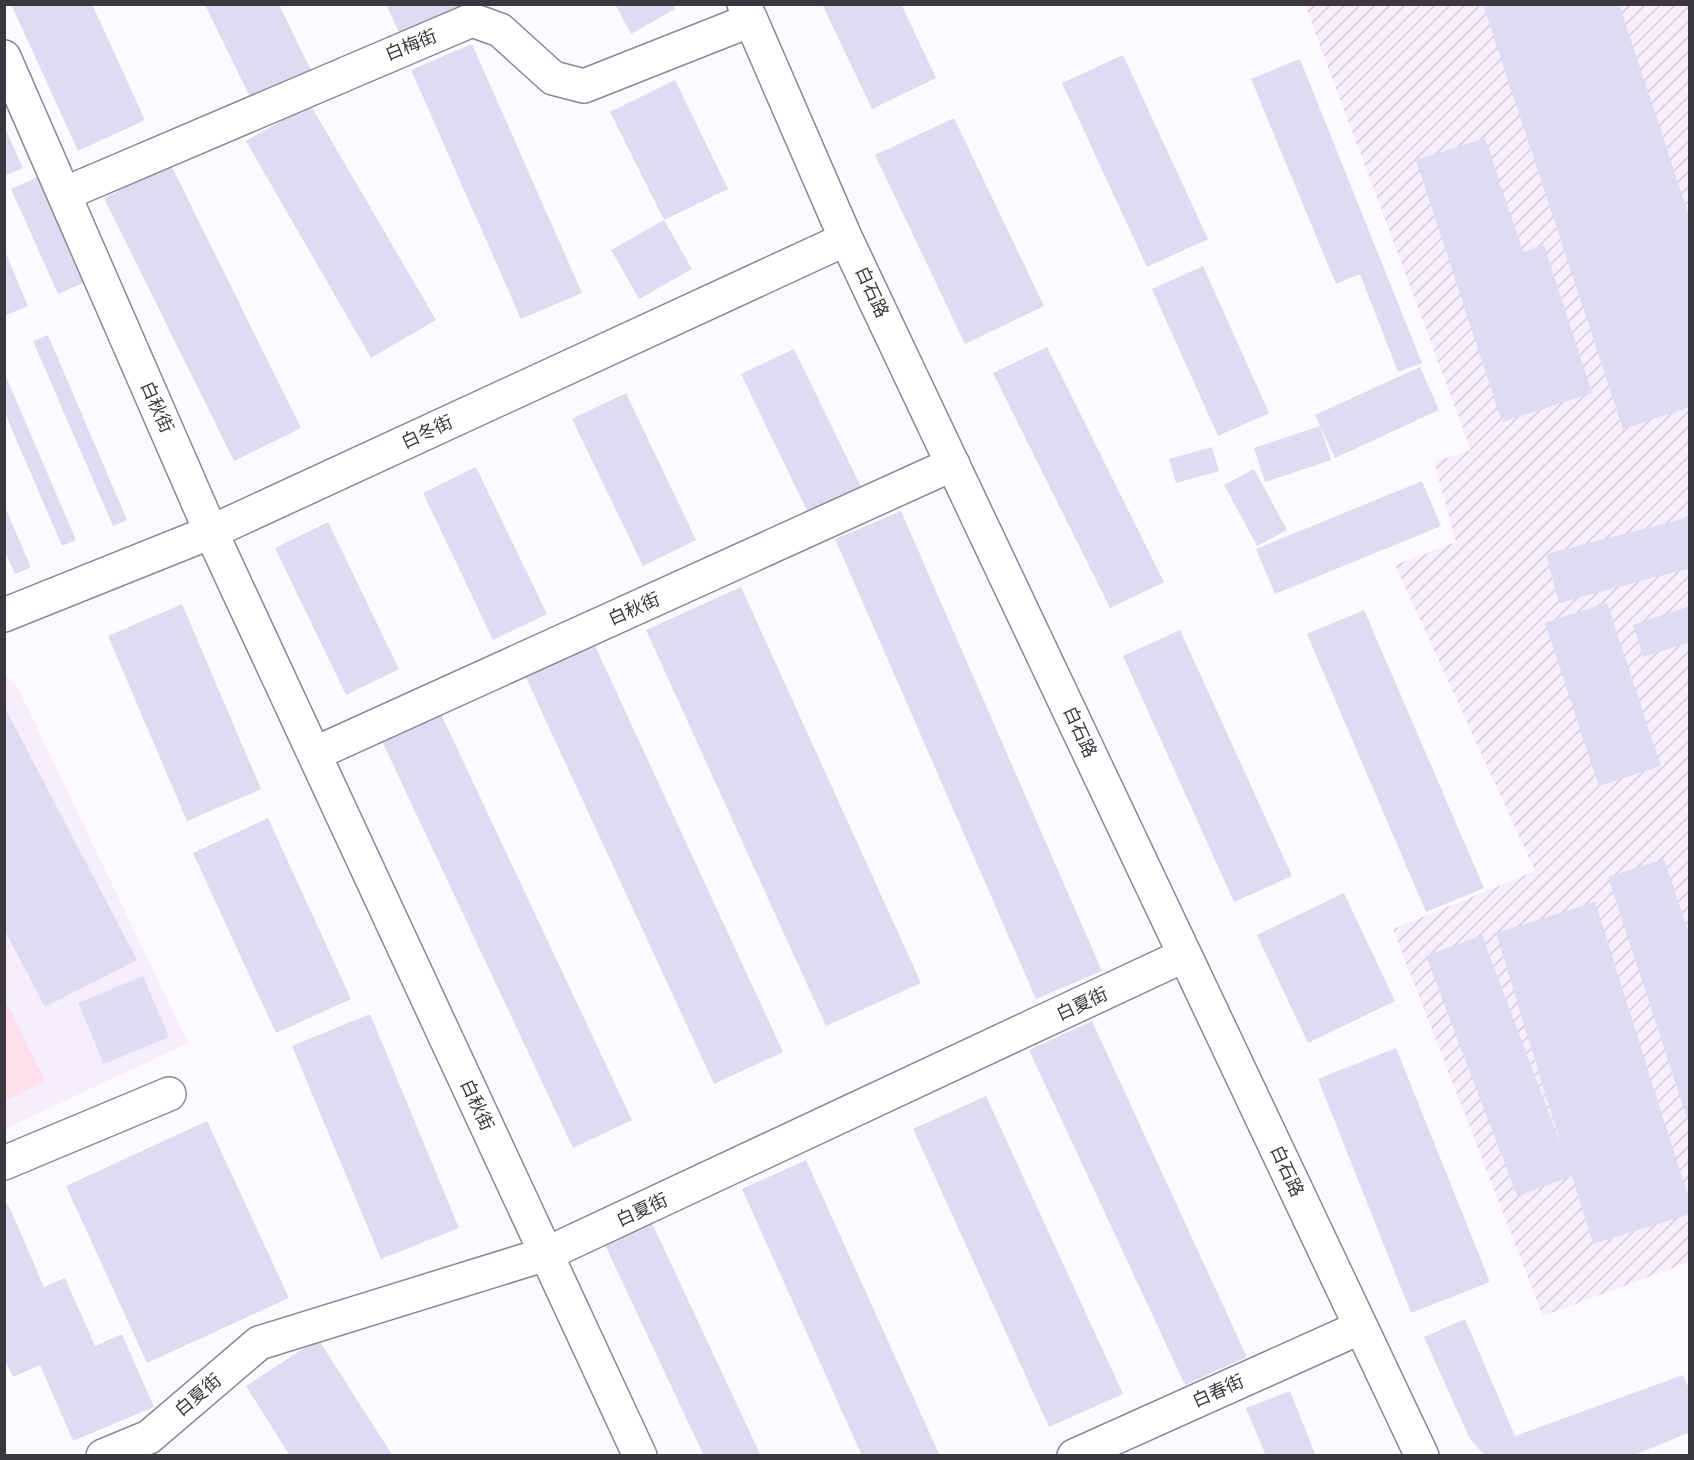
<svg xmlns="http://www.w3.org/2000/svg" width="1694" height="1460" viewBox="0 0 1694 1460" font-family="'Titillium Web','Noto Sans SC',sans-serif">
	<defs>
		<pattern id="industrial-furrows" width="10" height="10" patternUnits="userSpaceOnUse" patternTransform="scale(1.5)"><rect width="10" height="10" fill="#f6edfd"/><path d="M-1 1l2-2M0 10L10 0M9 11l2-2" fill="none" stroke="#d4ccda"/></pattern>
	</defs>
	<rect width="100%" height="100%" fill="#fcfafe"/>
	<path fill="#f6edfd" d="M4,674L17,686L188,1043L5,1129Z"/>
	<path fill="url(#industrial-furrows)" d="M1305,5H1689V1262L1543,1316L1393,929L1535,871L1395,565L1456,542L1434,462L1471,450Z"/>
	<path fill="#fee0ec" d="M4,997L45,1081L5,1101H4Z"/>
	<path fill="#dedcf2" d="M11,4H92L145,120L78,151Z
		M386,4H462L463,8L401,37Z
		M615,4H673L675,9L631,34Z
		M822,4H901L936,78L872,109Z
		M1483,4H1619L1690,219V407L1623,429Z
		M205,5H279L312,72L252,101Z
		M472,44L582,293L521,319L411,70Z
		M1123,55L1208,239L1147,267L1062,83Z
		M1300,59L1422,363L1398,372L1360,274L1336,284L1251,79Z
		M675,80L728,189L664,220L692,269L639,299L611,250L664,220L610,112Z
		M310,104L436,320L371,358L246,141Z
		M954,118L1044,306L965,344L875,155Z
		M4,126L23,168L4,176Z
		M1485,138L1523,252L1544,245L1592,393L1502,422L1416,160Z
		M171,165L301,428L234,461L104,198Z
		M37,177L85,282L58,294L11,189Z
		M4,249L28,306L4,316Z
		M1203,266L1269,413L1218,436L1152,289Z
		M48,335L127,520L113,526L33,341Z
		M1047,347L1164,582L1110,608L993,373Z
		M794,349L865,495L812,521L741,374Z
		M1420,367L1439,410L1335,458L1320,426L1331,460L1265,482L1254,448L1320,426L1315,415Z
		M4,372L76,540L62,546L4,411Z
		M626,393L696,540L643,566L572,419Z
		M1212,447L1219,471L1176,483L1169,459Z
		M476,467L547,614L493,640L423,493Z
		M1254,469L1287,530L1257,546L1224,485Z
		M1422,481L1441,526L1275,594L1256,549Z
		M4,505L31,567L15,574L4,550Z
		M901,511L1102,971L1036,999L835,539Z
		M1690,517V568L1559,603L1546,554Z
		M328,522L399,669L346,695L275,548Z
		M741,587L921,983L826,1026L646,630Z
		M1607,603L1661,766L1599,786L1545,623Z
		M182,604L261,789L187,821L108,636Z
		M1690,606V642L1643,657L1633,625Z
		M1364,610L1484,888L1426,912L1307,634Z
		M1180,630L1292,876L1234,902L1123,656Z
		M590,635L783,1052L714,1084L521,667Z
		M4,706L137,960L45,1007L4,929Z
		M440,712L632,1120L573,1148L381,739Z
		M268,818L351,999L276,1033L193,853Z
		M1664,859L1690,937L1689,1124L1608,877Z
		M1344,893L1395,1001L1308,1043L1257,935Z
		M1595,902L1690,1203V1214L1593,1244L1572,1176L1517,1196L1426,956L1482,935L1563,1151L1496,933Z
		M143,976L169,1037L104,1064L78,1003Z
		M370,1014L459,1228L381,1259L292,1046Z
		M1092,1021L1247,1357L1185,1385L1029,1050Z
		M1396,1048L1490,1282L1411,1313L1318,1079Z
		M986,1096L1123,1394L1049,1427L913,1129Z
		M207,1121L289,1298L147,1363L66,1186Z
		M806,1160L940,1456H862L742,1189Z
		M8,1204L44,1287L65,1278L95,1346L122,1334L154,1407L73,1441L40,1365L13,1377L4,1359V1206Z
		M652,1223L761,1456H704L605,1245Z
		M1465,1319L1515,1436L1683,1375L1690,1391V1432L1632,1456H1485L1470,1439L1424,1337Z
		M318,1339L393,1456H290L246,1386Z
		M1290,1391L1316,1456H1266L1246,1408Z"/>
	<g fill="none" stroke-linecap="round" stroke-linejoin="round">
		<defs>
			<path id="minor" d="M744,4L846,239L1422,1456
				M4,57L211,532L640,1456
				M64,194L472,20L500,30L553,78L584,86L751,20
				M4,615L211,532L846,239
				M314,754L953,464
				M4,1163L169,1094
				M103,1456L149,1437L259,1343L546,1254L1185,955
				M1074,1456L1361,1327"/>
		</defs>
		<use href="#minor" stroke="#8f8598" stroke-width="36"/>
		<use href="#minor" stroke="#fff" stroke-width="33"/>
	</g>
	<g text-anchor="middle" stroke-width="5" stroke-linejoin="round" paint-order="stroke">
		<g font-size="18" fill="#3b373f" stroke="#fff">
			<text transform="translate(411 45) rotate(-22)" y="6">白梅街</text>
			<text transform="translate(872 292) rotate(65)" y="6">白石路</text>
			<text transform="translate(157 407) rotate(66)" y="6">白秋街</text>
			<text transform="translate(427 432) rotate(-25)" y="6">白冬街</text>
			<text transform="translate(634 609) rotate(-24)" y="6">白秋街</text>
			<text transform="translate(1080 732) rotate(65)" y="6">白石路</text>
			<text transform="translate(1082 1004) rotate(-25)" y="6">白夏街</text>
			<text transform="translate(477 1105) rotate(65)" y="6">白秋街</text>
			<text transform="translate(1287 1171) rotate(65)" y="6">白石路</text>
			<text transform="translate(642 1210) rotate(-25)" y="6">白夏街</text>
			<text transform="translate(1218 1391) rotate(-24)" y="6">白春街</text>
			<text transform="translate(198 1395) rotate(-40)" y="6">白夏街</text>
		</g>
	</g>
	<rect width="1694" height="1460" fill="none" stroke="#3b373f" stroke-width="12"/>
</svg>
